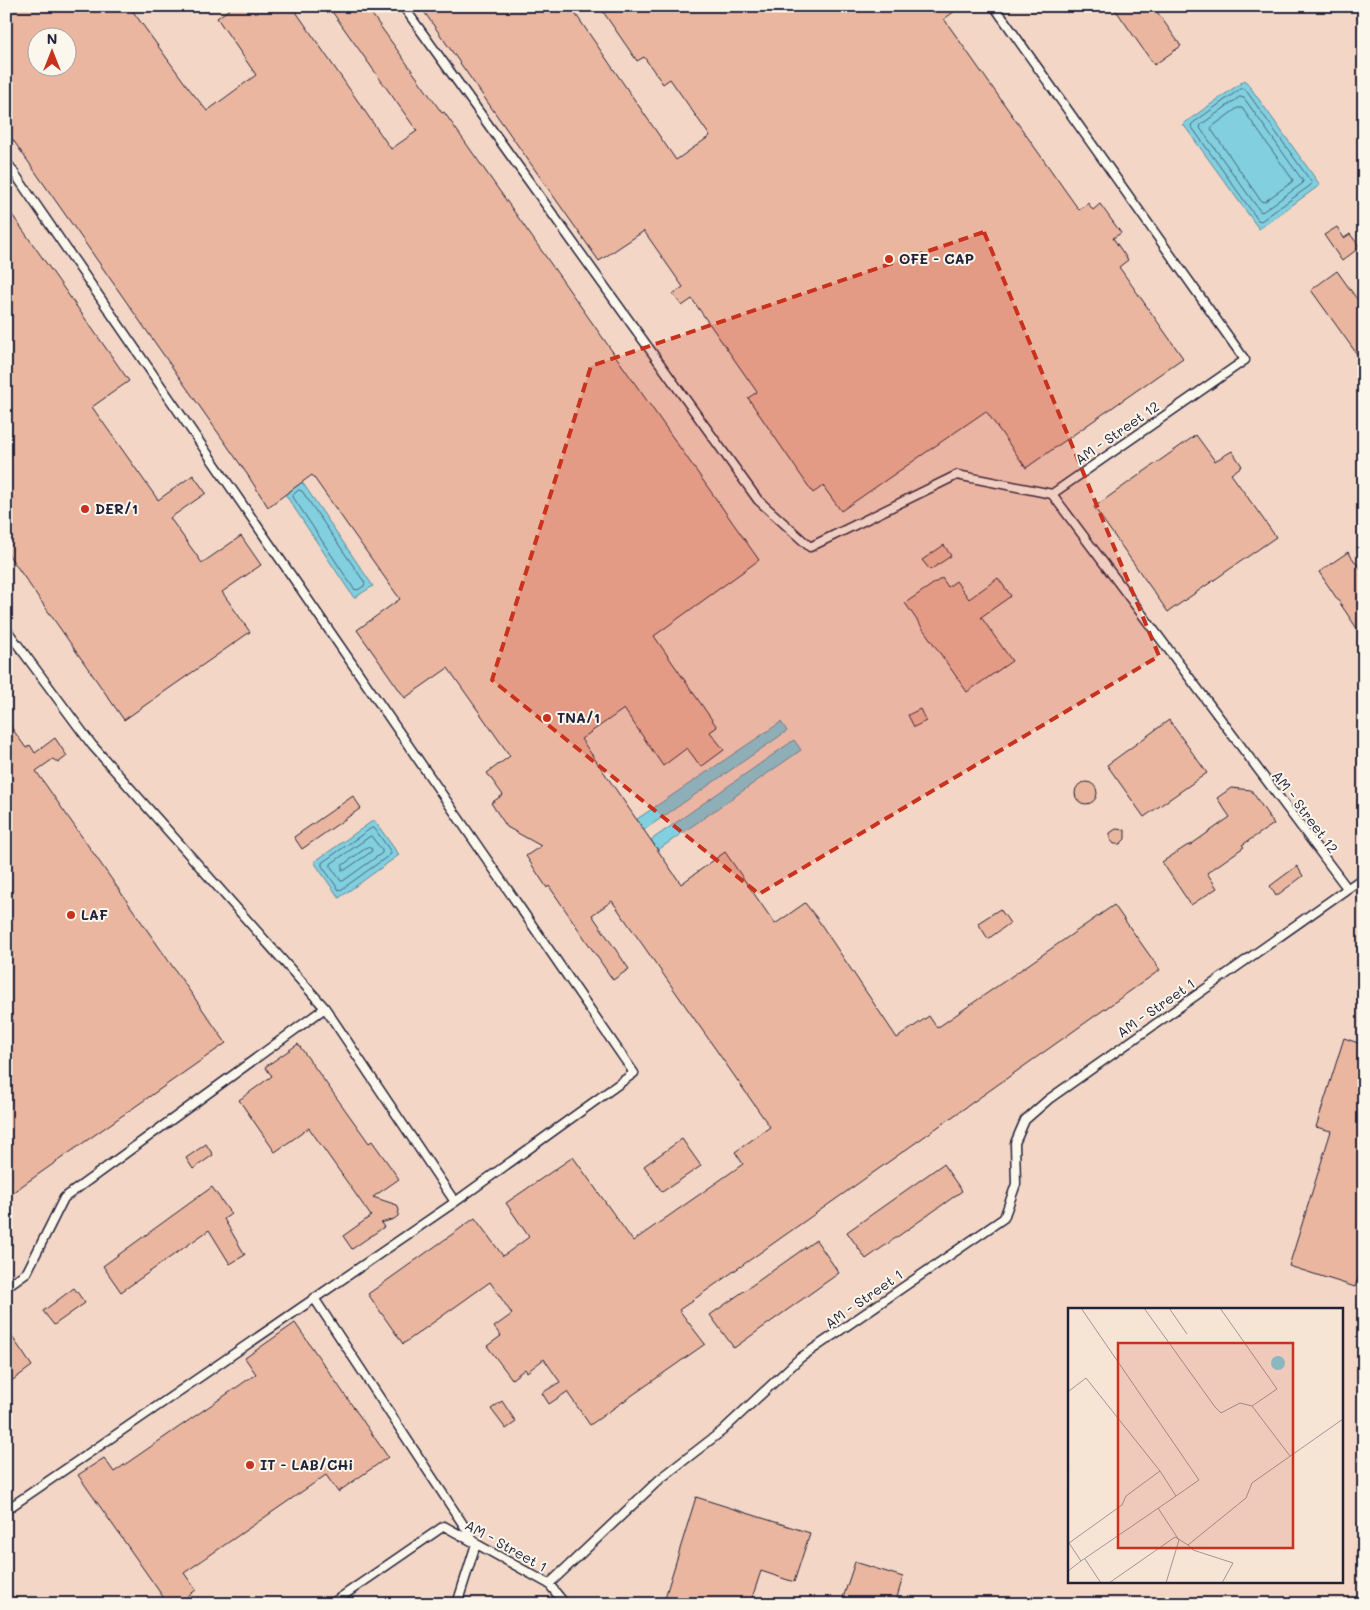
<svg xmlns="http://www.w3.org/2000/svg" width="1370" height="1610" viewBox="0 0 1370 1610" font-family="Mali,sans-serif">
	<rect width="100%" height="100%" fill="#f6e4d5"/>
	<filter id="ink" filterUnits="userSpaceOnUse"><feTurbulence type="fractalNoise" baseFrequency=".02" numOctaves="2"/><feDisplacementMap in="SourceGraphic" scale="10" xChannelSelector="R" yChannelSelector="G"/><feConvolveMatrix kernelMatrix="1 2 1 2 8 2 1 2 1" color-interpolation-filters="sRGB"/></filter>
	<g filter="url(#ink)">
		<path fill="#f3d6c5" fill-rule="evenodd" d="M6,6H1364V1604H6ZM38,38H68V68H38ZM1069,1309H1341V1581H1069Z"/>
		<path fill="#81cfdf" stroke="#5b8a9d" d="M1245,80L1320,185L1259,229L1183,124Z
			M302,482L373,586L354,598L285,494Z
			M781,722L787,731L644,830L637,819Z
			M794,740L801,750L658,850L651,840Z
			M374,820L399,855L339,898L314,862Z"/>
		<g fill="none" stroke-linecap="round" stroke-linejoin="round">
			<path stroke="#48677d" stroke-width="1" d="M1242,88L1245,89L1312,183L1311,185L1261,221L1258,220L1191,126L1192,124Z
				M1240,97L1244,98L1303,181L1302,184L1262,212L1260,211L1200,128L1201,125Z
				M1238,108H1242L1293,180L1292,182L1264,202L1261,201L1211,129L1212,127Z
				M299,490L302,491L365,583L364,586L358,590L354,589L293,497V495Z
				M372,828L375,829L391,852V854L342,889L339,890L322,866V863Z
				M371,836L382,850V853L343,881H341L331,867V864Z
				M368,847L372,849L371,852L345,870H342V866Z"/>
		</g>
		<path fill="#ebb69f" stroke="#22223b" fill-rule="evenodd" d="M6,6H129L187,86L207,111L256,75L217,18L234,6H292L391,149L417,131L328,6H366L442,113L444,112L759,560L654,636L717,727L710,732L724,750L701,767L687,748L663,766L624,709L581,739L681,884L725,852L775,924L805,903L816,917L897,1038L929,1016L937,1028L1114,905L1160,970L679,1310L705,1344L590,1425L567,1392L549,1404L542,1393L560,1382L544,1359L527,1372L525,1369L512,1379L487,1346L501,1336L494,1327L512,1314L490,1282L403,1344L368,1294L475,1218L503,1256L529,1237L506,1203L573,1157L633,1241L743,1164L735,1152L770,1127L612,901L592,915L629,969L613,980L549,886L547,888L526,856L541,846L507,827L491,803L503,795L487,773L510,756L448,668L405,698L357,630L400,599L312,475L268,507L247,474L6,130ZM38,38H68V68H38Z
			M420,6H570L676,160L710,136L670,79L663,84L644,57L637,61L599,6H962L944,19L1079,210L1088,203L1093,210L1100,204L1121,233L1113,238L1128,260L1119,267L1183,358L1026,468L986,411L841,511L823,486L813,493L748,398L757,392L692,299L682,306L673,294L683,287L644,231L599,261Z
			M1113,6H1153L1181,46L1154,65Z
			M6,206L129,381L92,407L158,500L193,475L206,493L170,518L202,563L241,536L261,565L222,592L250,632L124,720L6,551Z
			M1337,227L1344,238L1350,234L1360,247L1342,261L1324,235Z
			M1337,271L1364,309V364L1311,290Z
			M1196,435L1215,461L1232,451L1242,466L1231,474L1276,537L1168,612L1094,507Z
			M944,545L951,556L930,570L922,560Z
			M1348,552L1364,574V639L1319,572Z
			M942,578L948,587L956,581L969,599L998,578L1011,596L981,617L1012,661L967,692L905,603Z
			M920,709L926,721L914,727L908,715Z
			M6,720L26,748L30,745L35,753L55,738L67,756L58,763L53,759L36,771L226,1043L6,1197Z
			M1169,720L1207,773L1144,817L1107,765Z
			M1075 793a11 11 0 1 1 22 0a11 11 0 1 1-22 0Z
			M1231,788L1251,790L1274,824L1242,845L1244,847L1207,873L1217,888L1191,905L1162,862L1188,845L1189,846L1230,817L1217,798Z
			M353,796L361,808L302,849L294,837Z
			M1116,829L1125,830V839L1120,844H1114L1110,839V833Z
			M1297,866L1303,876L1276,896L1270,886Z
			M1000,909L1010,923L988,939L978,923Z
			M1344,1038L1364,1045V1260L1355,1287L1289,1266L1331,1131L1316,1127Z
			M298,1044L369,1143L372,1141L399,1179L373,1197L397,1205L399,1210L398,1216L394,1219L381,1223L384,1227L352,1249L343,1236L371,1216L309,1128L275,1152L239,1100L272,1076L265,1067Z
			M682,1139L701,1166L662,1192L644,1166Z
			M206,1144L213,1155L193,1169L186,1158Z
			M943,1164L962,1191L866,1259L847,1232Z
			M212,1187L231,1214L224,1219L245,1255L230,1264L209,1230L121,1292L103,1266Z
			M816,1240L839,1273L734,1348L710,1315Z
			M74,1288L85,1303L54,1325L43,1311Z
			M295,1323L388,1457L338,1492L326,1475L184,1573L196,1590L177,1604H168L78,1475L104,1458L114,1472L256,1374L245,1358Z
			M6,1328L32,1366L6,1385Z
			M502,1401L516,1422L506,1429L491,1409Z
			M696,1497L810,1533L794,1582L761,1571L750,1604H663Z
			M855,1562L903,1577L895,1604H841Z"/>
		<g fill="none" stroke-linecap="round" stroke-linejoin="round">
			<defs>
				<path id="lane" d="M403,6L758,500L810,547L957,475L1052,494
					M994,6L1245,360L1052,494L1347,888
					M6,161L634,1073L455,1202
					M6,629L92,745L325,1008
					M6,1287L27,1272L64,1198L325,1008L455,1202L6,1510
					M314,1298L476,1544L457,1604
					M549,1584L565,1604
					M331,1604L444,1526L549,1584L660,1479L722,1431L800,1358L1004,1218L1016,1184L1015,1143L1025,1120L1049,1099L1364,877"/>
			</defs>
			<use href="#lane" stroke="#22223b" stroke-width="11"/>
			<use href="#lane" stroke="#fbf7ec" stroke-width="8"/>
		</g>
	</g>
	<path fill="#c8321e" fill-opacity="0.2" stroke="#c8321e" stroke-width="4" stroke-dasharray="10 6" stroke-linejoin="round" d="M984,232L1159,656L759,894L492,680L591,366Z"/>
	<g fill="#c8321e" stroke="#fbf7ec" stroke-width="2">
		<circle cx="889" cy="259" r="5"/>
		<circle cx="85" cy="509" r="5"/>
		<circle cx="547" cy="718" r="5"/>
		<circle cx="71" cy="915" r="5"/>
		<circle cx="250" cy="1465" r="5"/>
	</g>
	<g text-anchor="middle" stroke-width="4" stroke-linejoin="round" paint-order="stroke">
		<g font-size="14" font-weight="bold" fill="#22223b" stroke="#fbf7ec" text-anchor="start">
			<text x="899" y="264">OFE - CAP</text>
			<text x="95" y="514">DER/1</text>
			<text x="557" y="723">TNA/1</text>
			<text x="81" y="920">LAF</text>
			<text x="260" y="1470">IT - LAB/CHi</text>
		</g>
		<g font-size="14" fill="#22223b" stroke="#fbf7ec">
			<text transform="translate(1117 433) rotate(-35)" y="5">AM - Street 12</text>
			<text transform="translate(1305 812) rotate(53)" y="5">AM - Street 12</text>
			<text transform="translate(1156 1008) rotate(-35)" y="5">AM - Street 1</text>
			<text transform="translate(864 1299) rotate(-35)" y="5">AM - Street 1</text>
			<text transform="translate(506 1546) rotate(29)" y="5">AM - Street 1</text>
		</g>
	</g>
	<g transform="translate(1068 1308)">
		<rect width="275" height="275" fill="#f6e4d5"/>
		<path d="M203 55a7 7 0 1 1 14 0a7 7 0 1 1-14 0Z" fill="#81cfdf"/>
		<path fill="none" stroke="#a19697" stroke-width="1" d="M13,0L131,172L108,188M76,0L147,99L153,105L172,95L184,98M101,0L119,26M152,0L209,81L184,98L222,148M1,83L18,70L92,163M90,200L111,232L98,275M1,235L54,197L58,188L92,163L108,188L13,253M120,237L125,242L165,255L154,275M17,251L33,275M0,263L13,253L1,235M41,275L107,229L120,237L178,190L184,175L275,111"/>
		<path fill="#c8321e" fill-opacity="0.15" stroke="#c8321e" stroke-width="2.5" d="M50,35H225V240H50Z"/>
		<rect width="275" height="275" fill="none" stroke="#22223b" stroke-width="2.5"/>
	</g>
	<rect width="1370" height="1610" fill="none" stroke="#fbf7ec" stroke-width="25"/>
	<rect x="12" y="12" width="1345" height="1585" fill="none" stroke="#22223b" stroke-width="2" filter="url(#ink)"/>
	<g transform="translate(52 52)"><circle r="24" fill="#fbf7ec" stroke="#a4a2a5"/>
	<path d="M0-4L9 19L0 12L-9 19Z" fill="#c8321e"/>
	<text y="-8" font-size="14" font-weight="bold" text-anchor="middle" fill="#22223b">N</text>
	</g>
</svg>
